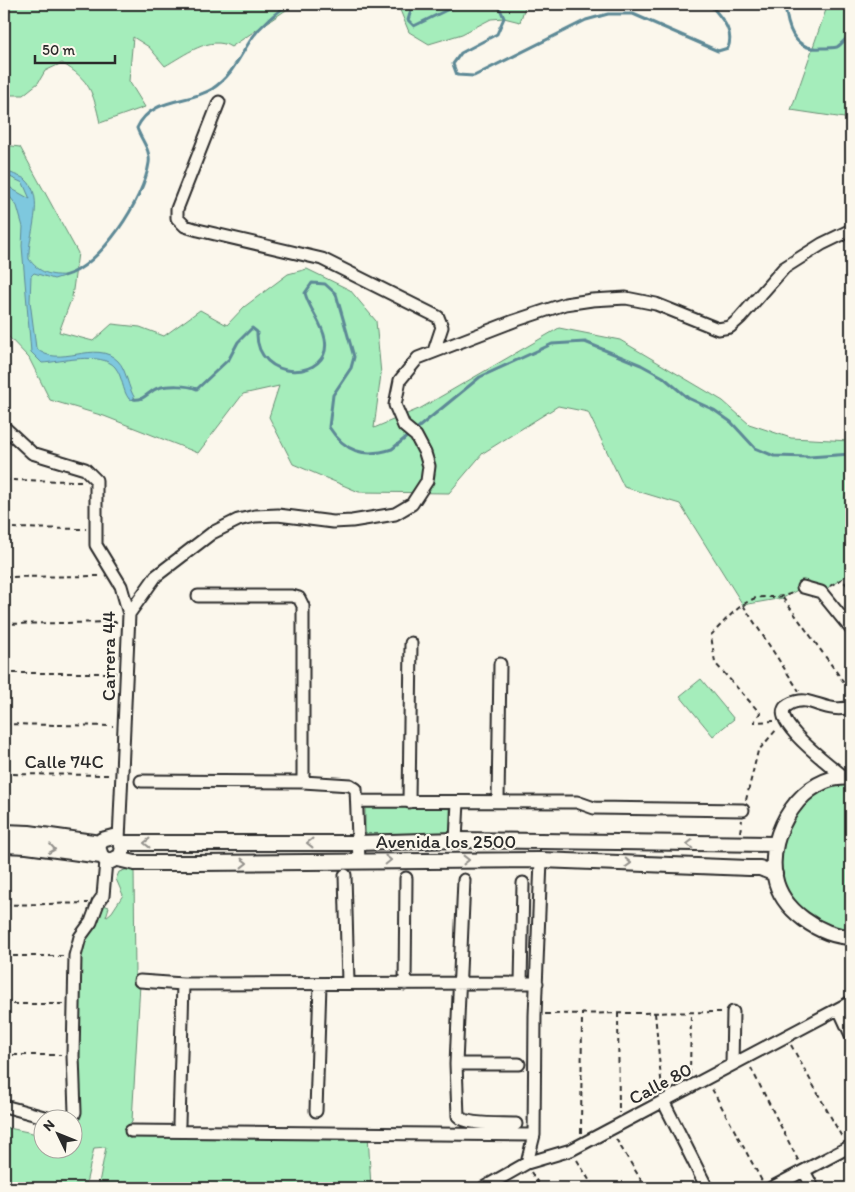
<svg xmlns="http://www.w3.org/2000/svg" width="855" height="1192" viewBox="0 0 855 1192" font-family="Itim,sans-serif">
	<rect width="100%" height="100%" fill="#fbf7ec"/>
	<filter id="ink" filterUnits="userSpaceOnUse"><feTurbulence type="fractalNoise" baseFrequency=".02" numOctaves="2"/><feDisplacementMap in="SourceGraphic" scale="10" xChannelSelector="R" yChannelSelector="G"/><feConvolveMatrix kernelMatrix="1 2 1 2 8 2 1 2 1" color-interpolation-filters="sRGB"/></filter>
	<g filter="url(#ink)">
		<path fill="#a5edbb" stroke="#688c73" d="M4,4H295L231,47C211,34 183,56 165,66L149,47L133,37L129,81L145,107L100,123C93,92 90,80 62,63L45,71L38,83L23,95H4Z
			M402,4H526L520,22L504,18L491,19L462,34L429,44L409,32L400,10Z
			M828,4H851V119L791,110Z
			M4,145L20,147L78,253L72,297L59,332L93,341L112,324L140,327L164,336L200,310L227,325L244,307L288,274L307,269L350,290L376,321L381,374L374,428L421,408L559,328L620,340L723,401L749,424L791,438L851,441V573L821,592L803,587L783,598L743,605L680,504L624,487L588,412L558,406L483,453L449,493L359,492L293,464L269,417L279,386L243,394L198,453L104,416L50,400L29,358L6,334L4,328Z
			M701,679L734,719L713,736L680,696Z
			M851,778V937L814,927L780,889L775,844L809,791Z
			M450,806V835L365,834V807Z
			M134,867L135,978L140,984L132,1121L127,1128L130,1139L131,1131L368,1133L371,1188H98L106,1147L94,1148L85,1188L4,1186V1127L42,1135V1150H72L73,1141H75L76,1049L82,949L89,931L97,924L91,922L98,903L109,907L106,917L112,912L123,895L116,879L119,872Z"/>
		<path fill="#7ec8de" stroke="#5d8996" d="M11,173C15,175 22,177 25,179C47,198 27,236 29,259C39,273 51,276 67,275L54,279L34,273L31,276L30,301L36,348C58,370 96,338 118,361C127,370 127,387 136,400L129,399C122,390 123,377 115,367C101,351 61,362 42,363L31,352L22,246L23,227L17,206L4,189V180L12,189L30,199L23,183L10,177H4V174Z"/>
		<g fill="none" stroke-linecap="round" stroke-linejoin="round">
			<path stroke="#5d8996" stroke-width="3" d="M413,4L408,20L414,26L459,4
				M498,4L504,18L497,34L461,53L453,64L457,75L474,76L586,20L608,14H633L718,51L728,48C735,30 720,17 710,4
				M785,4C787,26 793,51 821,48C825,48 833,48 837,47C842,44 847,37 851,34
				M64,276C100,267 144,199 149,163C151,150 141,140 137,128C151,97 188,104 212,89C233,75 239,57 252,38C262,24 275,14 288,4
				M134,399C144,401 149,391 158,388C168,385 187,385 197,389L229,359L238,342L252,328L257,332C255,384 333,381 325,339C322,322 309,309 305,293L312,283L325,284L336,294L354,357L351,368L333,395L329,427C345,452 364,458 392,449L480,377L552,344L585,342L641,365L663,377L688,398L714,410L731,422L755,448L774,456L809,457L851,454"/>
			<defs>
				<path id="minor" d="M219,102L177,209V218L185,226L198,230L322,259L438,317L442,327L434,351
					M4,427L32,453L85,469L96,480V545L121,586L129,614L119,840
					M803,587L821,592L851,629
					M198,596H292L299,598L303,606V782L350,785L356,789L359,861
					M129,614L156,576L212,533L238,520L255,516L278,515L333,522L352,521L395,514L412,504L427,481L429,466L425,453L416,436L404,426L395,405L400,380L418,358L514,321L565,304L592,300L626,298L656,304L718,329L730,327L740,318L784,268L822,244L851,230
					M844,777C833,767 765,718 788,705C792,702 801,700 806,701C823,705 833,712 851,707
					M141,781L303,782
					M357,801L577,802L594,808L743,810
					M498,801L500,664
					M409,802L411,643
					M456,840L458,802
					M345,875L348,982
					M464,880L456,1064L458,1116C467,1126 502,1123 516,1124
					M140,981L183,984L537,983
					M521,983L523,883
					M405,984L406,878
					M839,1009L851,1035
					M456,1064H519
					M732,1064L733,1012
					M663,1101L707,1188
					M4,1106L55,1120
					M316,1111L320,984
					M72,1120L75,1112L73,1056L75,956L80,937L91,922L98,903L103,896L106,861
					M179,1124L183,984
					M131,1131L534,1135
					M527,1163L534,1135L535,1015L541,860
					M804,1171L813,1188
					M483,1188L527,1163L571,1150L851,1002
					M771,1188L851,1146"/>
				<path id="major" d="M851,778C803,772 766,834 775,877C781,910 820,936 851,937
					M4,832L29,833L100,843
					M121,843H358L456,840L775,844
					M4,845L27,846L101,856L109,862L121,856L123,847L119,840L113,837L102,840L98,847L101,856
					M118,859L135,863H196L541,860L749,868H760L775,874"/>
			</defs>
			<use href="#minor" stroke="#2b2b2b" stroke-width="15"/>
			<use href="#major" stroke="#2b2b2b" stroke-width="18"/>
			<path stroke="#2b2b2b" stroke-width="2" stroke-dasharray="5 4" stroke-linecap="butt" d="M4,480L81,481
				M4,528L86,529
				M4,577L101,576
				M830,586L842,579L851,590
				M783,598L851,692
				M743,605L799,691
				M4,624L119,622
				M4,673H116
				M774,721L754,722L760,713L715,663L711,635C723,623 737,606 753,599C765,594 776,601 794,592
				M4,724L113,726
				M4,774L111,775
				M746,800L758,751L777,729
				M740,832L742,820
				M4,905L88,903
				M4,956H64
				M4,1004H64
				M618,1013L619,1113
				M655,1013L662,1090
				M545,1014L722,1012
				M791,1045L843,1139
				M4,1055H61
				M751,1068L799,1162
				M690,1075L691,1013
				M712,1089L762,1181
				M581,1133L582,1013
				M616,1139L646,1188
				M577,1160L594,1188
				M531,1172L541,1188"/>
			<use href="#minor" stroke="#fbf7ec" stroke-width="11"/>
			<use href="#major" stroke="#fbf7ec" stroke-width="14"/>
		</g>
		<defs><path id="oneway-chevron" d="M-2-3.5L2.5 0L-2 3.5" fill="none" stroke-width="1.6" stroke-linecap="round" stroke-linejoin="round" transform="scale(1.25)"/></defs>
		<g stroke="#93918c">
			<use href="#oneway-chevron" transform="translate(147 843) rotate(-180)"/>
			<use href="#oneway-chevron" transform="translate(310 843) rotate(-180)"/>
			<use href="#oneway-chevron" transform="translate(690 844) rotate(-179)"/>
			<use href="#oneway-chevron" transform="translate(52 849) rotate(8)"/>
			<use href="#oneway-chevron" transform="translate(388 860) rotate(-1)"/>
			<use href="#oneway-chevron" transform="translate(466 860)"/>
			<use href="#oneway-chevron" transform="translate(244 863)"/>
			<use href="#oneway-chevron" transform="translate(628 863) rotate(2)"/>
		</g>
	</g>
	<g text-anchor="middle" stroke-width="4.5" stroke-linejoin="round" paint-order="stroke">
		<g font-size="19" fill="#2b2b2b" stroke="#fbf7ec">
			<text transform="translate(108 656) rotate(-90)" y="7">Carrera 44</text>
			<text x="64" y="768">Calle 74C</text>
			<text x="446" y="848">Avenida los 2500</text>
			<text transform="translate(660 1083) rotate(-28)" y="7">Calle 80</text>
		</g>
	</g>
	<rect width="855" height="1192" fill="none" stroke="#fbf7ec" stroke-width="20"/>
	<rect x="10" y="10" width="835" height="1172" fill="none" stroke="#2b2b2b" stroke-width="2" filter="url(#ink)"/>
	<g transform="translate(58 1134) rotate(313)"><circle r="24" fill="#fbf7ec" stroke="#a8a59f"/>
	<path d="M0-4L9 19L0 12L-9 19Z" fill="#2b2b2b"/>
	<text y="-8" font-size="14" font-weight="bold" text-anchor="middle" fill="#2b2b2b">N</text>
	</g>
	<path d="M35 55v8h80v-8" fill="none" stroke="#2b2b2b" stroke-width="2.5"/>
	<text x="42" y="55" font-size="15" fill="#2b2b2b" stroke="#fbf7ec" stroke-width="4" paint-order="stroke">50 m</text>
</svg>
